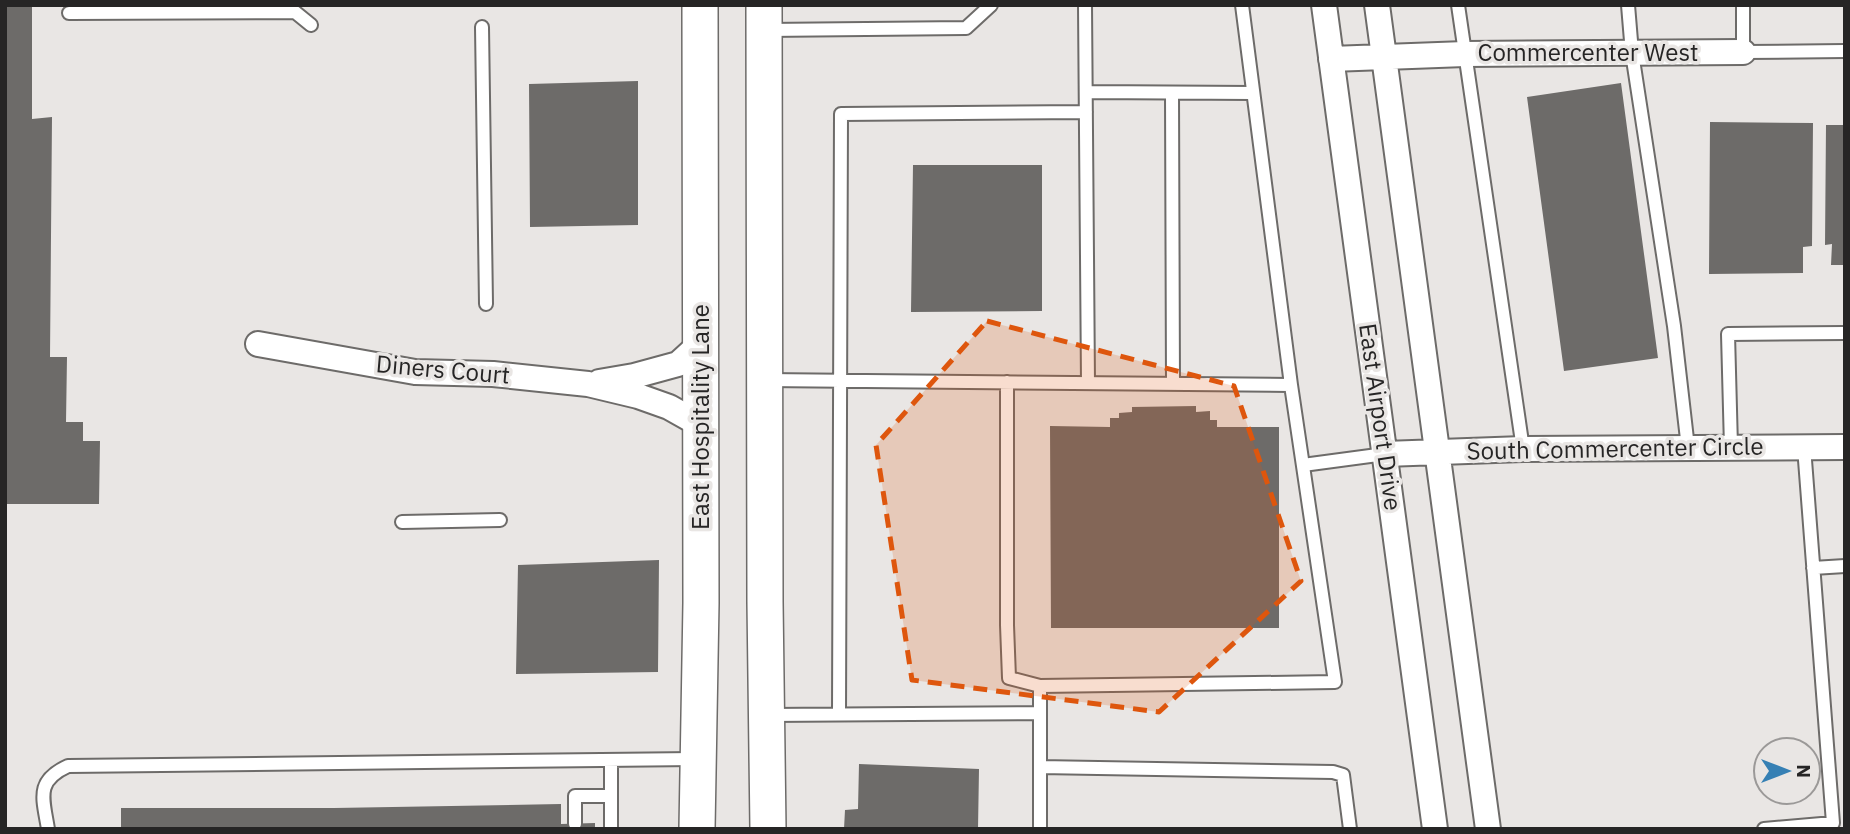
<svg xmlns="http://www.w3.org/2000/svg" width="1850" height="834" viewBox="0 0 1850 834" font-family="'IBM Plex Sans',sans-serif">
	<rect width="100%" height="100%" fill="#e9e6e4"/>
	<path fill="#6d6b69" d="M5,5H32V119L52,117L50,357H67L66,422H83V441H100L99,504H5Z
		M638,81V225L530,227L529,84Z
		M1621,83L1658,358L1564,371L1527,97Z
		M1710,122L1813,123L1812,246L1803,247V273L1709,274Z
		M1826,125H1845V265H1831L1832,244L1825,245Z
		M913,165H1042V311L911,312Z
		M1196,406V412L1210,411V420H1217V427H1279V628H1051L1050,426L1110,427V418H1119V413L1132,412V407Z
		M659,560L658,672L516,674L518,565Z
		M859,764L979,769L978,829H844L845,810L858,809Z
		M561,804V824L595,823V829H121V808H334Z"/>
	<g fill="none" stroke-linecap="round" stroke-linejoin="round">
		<defs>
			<path id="service" d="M1085,5L1088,383
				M1458,5L1523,449
				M1628,5L1632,53L1674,326L1688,448
				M1743,5V52L1845,51
				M69,13L295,12L311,25
				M482,27L486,304
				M766,30L966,28L991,5
				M1086,92L1253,93
				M1172,93L1173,384
				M765,380L1291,385
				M1007,382V625L1009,678L1040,686L1335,682L1291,385L1242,5
				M1731,447L1728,334L1845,333
				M1303,465L1385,454
				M402,522L500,520
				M1813,568L1845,566
				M839,714L841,114L1086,112
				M768,715L1040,713
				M611,760V829
				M1040,767L1333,772L1343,775L1350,829
				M575,824V796H611
				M48,829C43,798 35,781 68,766L695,759
				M1040,829V686
				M1764,829L1833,823L1804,447"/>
			<path id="minor" d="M1324,5L1435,829
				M1377,5L1488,829
				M1331,59L1465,54L1743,52
				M258,344L415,372L493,374L588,384L638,396L669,407L701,425
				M599,382L634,376L678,364L701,343
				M1385,454L1523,449L1845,447"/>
			<path id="secondary" d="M764,5L765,602L768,829
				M697,829L701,603L700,5"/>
		</defs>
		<use href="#service" stroke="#6d6b69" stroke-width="16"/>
		<use href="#minor" stroke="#6d6b69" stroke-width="28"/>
		<use href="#secondary" stroke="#6d6b69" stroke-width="38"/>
		<use href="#service" stroke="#fff" stroke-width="12"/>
		<use href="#minor" stroke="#fff" stroke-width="24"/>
		<use href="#secondary" stroke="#fff" stroke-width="35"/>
	</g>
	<path fill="#de560d" fill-opacity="0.2" stroke="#de560d" stroke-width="5" stroke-dasharray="14 9" stroke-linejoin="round" d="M987,321L1234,386L1301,581L1159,712L912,680L876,445Z"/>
	<g text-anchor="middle" stroke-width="7" stroke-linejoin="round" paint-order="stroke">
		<g font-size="24" fill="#262525" stroke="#e9e6e4">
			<text x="1588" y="61">Commercenter West</text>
			<text transform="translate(443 370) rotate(5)" y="8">Diners Court</text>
			<text transform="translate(701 417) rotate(-90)" y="8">East Hospitality Lane</text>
			<text transform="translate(1380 417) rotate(82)" y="8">East Airport Drive</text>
			<text transform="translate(1615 449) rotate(-1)" y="8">South Commercenter Circle</text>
		</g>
	</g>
	<rect width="1850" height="834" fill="none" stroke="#262525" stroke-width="14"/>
	<g transform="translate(1787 771) rotate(90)"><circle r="33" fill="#e9e6e4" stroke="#9b9998" stroke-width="2"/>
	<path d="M0-5L12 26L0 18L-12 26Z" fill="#3680b4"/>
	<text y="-10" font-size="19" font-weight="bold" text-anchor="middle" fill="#262525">N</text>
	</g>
</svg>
